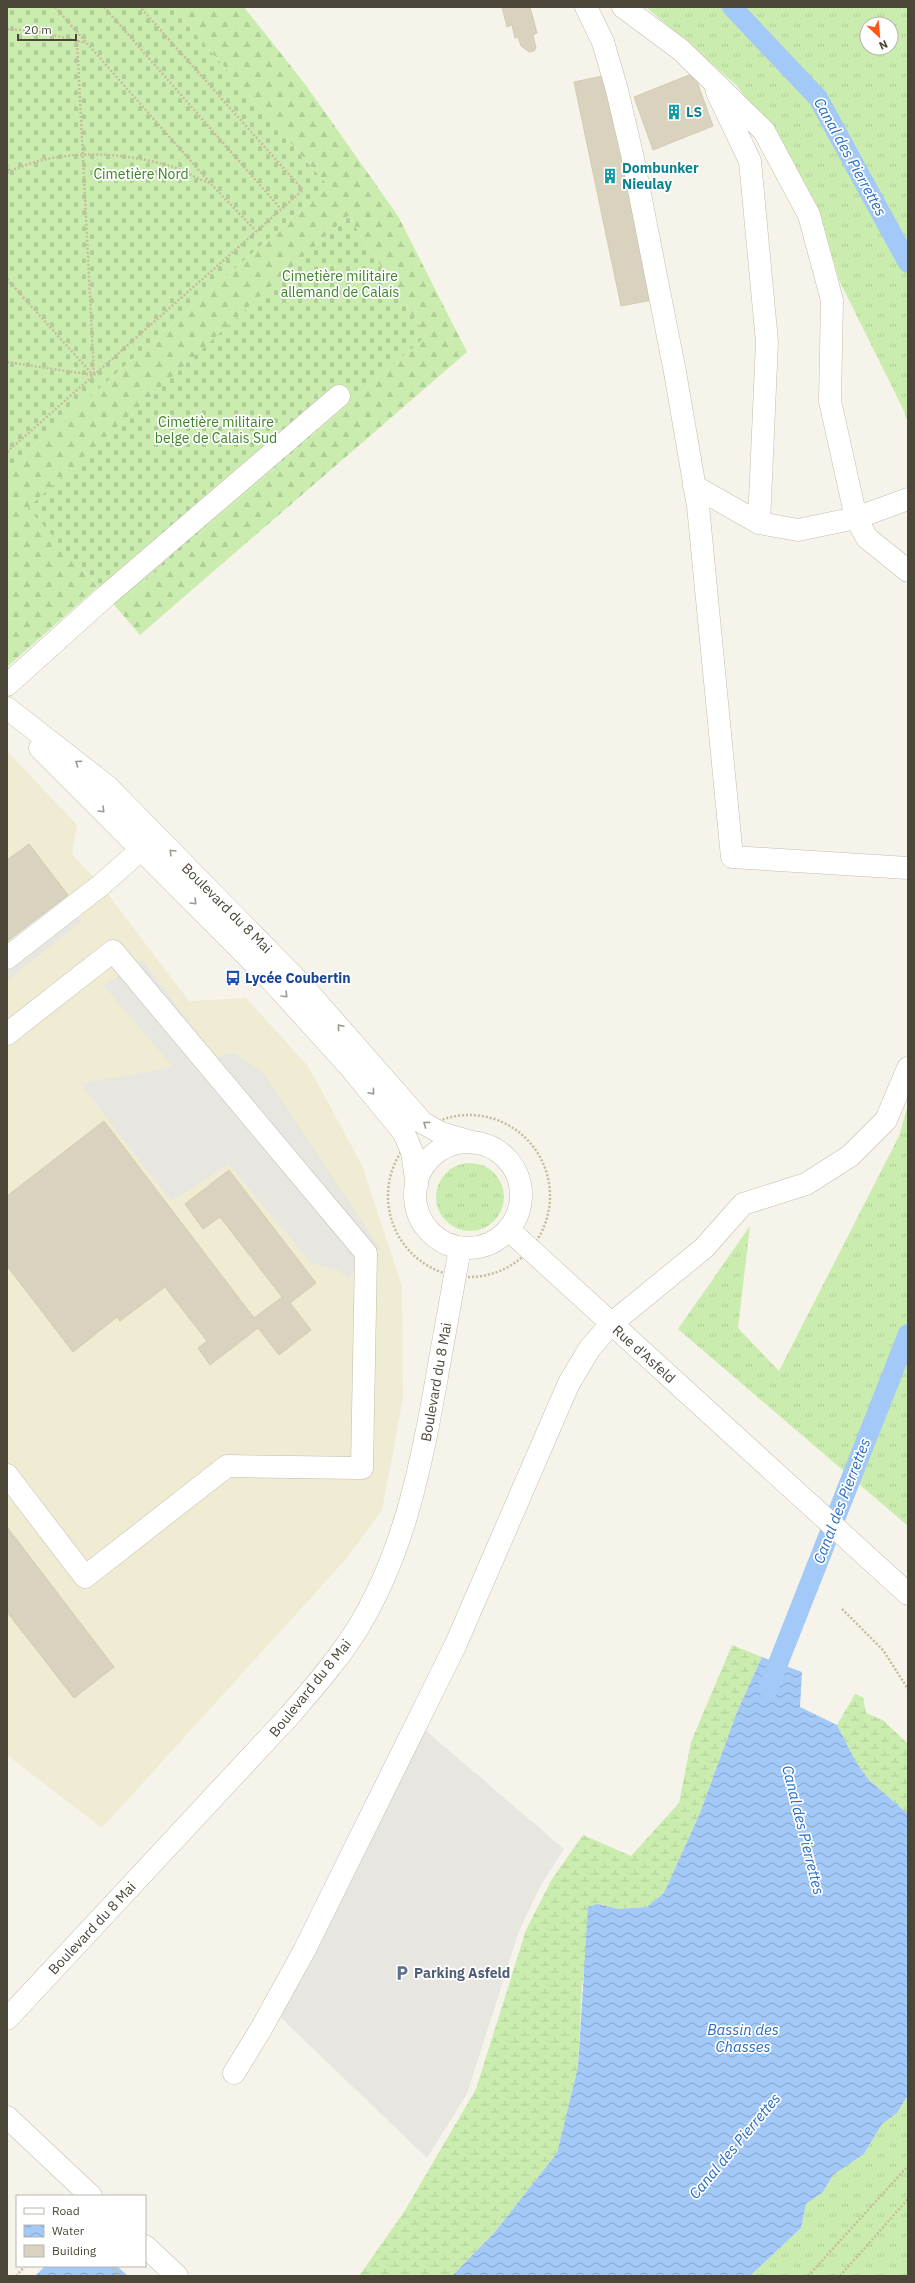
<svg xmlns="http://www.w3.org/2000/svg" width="915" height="2283" viewBox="0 0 915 2283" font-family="'IBM Plex Sans',sans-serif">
	<defs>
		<pattern id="grass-tufts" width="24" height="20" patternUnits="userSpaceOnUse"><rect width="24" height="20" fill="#caedaf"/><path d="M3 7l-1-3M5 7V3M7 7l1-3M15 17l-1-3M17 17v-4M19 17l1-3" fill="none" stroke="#afcd97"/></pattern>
		<pattern id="forest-firs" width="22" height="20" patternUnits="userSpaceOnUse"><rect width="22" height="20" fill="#caedaf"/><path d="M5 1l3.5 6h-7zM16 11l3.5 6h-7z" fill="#afcd97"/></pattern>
		<pattern id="wetland-marsh" width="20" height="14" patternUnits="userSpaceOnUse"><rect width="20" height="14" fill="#caedaf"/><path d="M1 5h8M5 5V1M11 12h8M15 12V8" fill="none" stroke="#afcd97"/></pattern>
		<pattern id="cemetery-stones" width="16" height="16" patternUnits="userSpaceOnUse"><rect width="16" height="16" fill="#caedaf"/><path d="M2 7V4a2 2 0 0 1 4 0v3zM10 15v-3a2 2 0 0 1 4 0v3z" fill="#afcd97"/></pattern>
		<pattern id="water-waves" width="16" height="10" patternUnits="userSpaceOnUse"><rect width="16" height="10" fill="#a2c9f7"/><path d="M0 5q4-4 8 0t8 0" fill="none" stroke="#86a5c9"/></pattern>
	</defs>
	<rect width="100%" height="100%" fill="#f6f4ea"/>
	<path fill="#f0ebd3" d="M7,751L77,825L72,854L101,885L189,1001L246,998L308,1066L362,1165L402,1286L403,1398L382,1510L347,1558L102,1828L7,1755Z"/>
	<path fill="url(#grass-tufts)" fill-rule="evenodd" d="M646,7H908V423L903,409L839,280L822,221L785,147L736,85ZM867,24H891V48H867Z
		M908,1105V1526L678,1329L750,1226L738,1328L779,1371L899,1136Z
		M436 1197a34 34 0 1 1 68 0a34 34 0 1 1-68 0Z
		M908,2095V2276H750L801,2228L806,2204L823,2192L833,2175L864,2154L882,2124L897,2113Z"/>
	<path fill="url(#forest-firs)" d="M172,7H244L305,84L398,216L467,352L140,635L116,607L426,336L348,216L29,508L98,587L7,667V470L328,186Z"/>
	<path fill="url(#wetland-marsh)" d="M732,1645L762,1657L737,1712L700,1813L664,1893L647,1907L619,1909L597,1904L582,1984L578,2067L557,2153L494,2233L452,2276H359L404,2212L476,2089L526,1930L552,1879L583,1835L631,1856L679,1803L691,1742Z
		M855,1694L863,1697L866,1713L883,1720L908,1744V1814L869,1780L856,1762L837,1725Z"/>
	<path fill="url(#cemetery-stones)" d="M7,7H172L328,186L7,470Z
		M348,216L426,336L116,607L28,508Z"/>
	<path fill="#e7e6e1" d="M64,897L82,921L7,981V941Z
		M142,960L216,1057L235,1053L265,1075L380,1249L347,1278L338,1270L311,1263L229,1164L171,1201L81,1084L173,1067L104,986Z
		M424,1729L564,1849L541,1885L519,1931L467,2094L427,2158L277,2014Z"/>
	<path fill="url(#water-waves)" d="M762,1657L802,1672L800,1707L837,1725L856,1762L869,1780L908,1814V2095L897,2113L882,2124L864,2154L833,2175L823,2192L806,2204L801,2228L750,2276H452L494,2233L557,2153L578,2067L588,1907L597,1904L619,1909L647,1907L664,1893L700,1813L737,1712Z
		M45,2266H117L128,2276H35Z"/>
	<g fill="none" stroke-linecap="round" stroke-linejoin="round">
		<path stroke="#a2c9f7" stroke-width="20" d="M732,7L818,98L908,263
			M768,1689L908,1334"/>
	</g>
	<path fill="#d9d2be" stroke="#d4cbb0" d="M502,7H530L537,33L533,35L536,48L534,51L529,52L521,46L518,37L515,38L512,25L507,27Z
		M694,73L713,126L653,150L634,97Z
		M607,75L652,300L621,306L574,82Z
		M29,844L68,895L7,941V860Z
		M104,1121L254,1318L282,1297L220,1217L203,1229L185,1204L229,1170L316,1283L290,1303L311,1330L279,1355L258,1328L210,1365L198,1348L207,1341L165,1287L120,1321L117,1317L73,1352L7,1266V1196Z
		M7,1527L114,1667L74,1698L7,1612Z"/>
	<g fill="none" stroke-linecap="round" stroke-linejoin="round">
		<defs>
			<path id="minor" d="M586,7L603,42L617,90L632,154L675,372L698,506L732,857L908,868
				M623,7L681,50L764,131L809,215L832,300L830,401L856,518L798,530L759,523L694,486
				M717,92L750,161L767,342L759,523
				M908,499L856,518L867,538L908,571
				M7,685L107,595L339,396
				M7,708L107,786L301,984L423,1123L441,1133L475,1143
				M40,748L272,981L350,1067L404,1133L412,1152L417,1185
				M7,958L101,885L152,840
				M7,1034L113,951L366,1253L362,1468L227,1466L85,1577L7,1475
				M415 1195a53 53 0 1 1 106 0a53 53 0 1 1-106 0Z
				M509,1230L908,1594
				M7,2019L290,1715C313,1688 337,1661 356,1631C402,1557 420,1472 435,1388C443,1341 452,1294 460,1248
				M234,2073L261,2029L304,1951L455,1646L569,1383L590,1348L611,1324L704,1248L743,1204L806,1184L850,1156L886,1120L908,1068
				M7,2117L91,2196
				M145,2246L177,2276"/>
		</defs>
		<use href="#minor" stroke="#c3bdab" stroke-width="23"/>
		<path stroke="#c6bc9b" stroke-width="2.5" stroke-dasharray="2 2" stroke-linecap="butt" d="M55,7L211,184L256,231
			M104,7L281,209
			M7,29L36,31L86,43
			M77,40L94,375
			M7,165L10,172
			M7,173C56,148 119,151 170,166C183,170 196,178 209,183
			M7,279L93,375
			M7,362L93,375
			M7,452L303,190L140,7
			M388 1196a81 81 0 1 1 162 0a81 81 0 1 1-162 0Z
			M842,1609L883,1650L908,1689
			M110,2266L121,2276
			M16,2276L25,2266
			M808,2276L908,2166
			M840,2276L908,2199"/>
		<use href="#minor" stroke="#fff" stroke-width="22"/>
	</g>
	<defs><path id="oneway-chevron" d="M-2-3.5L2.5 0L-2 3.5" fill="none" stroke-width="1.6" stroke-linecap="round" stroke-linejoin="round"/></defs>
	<g stroke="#9c9991">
		<use href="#oneway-chevron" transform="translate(78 763) rotate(-145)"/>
		<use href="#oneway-chevron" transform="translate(102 810) rotate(45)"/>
		<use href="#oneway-chevron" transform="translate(172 852) rotate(-135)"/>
		<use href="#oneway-chevron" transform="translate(194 902) rotate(46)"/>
		<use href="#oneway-chevron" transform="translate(285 995) rotate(46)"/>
		<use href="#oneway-chevron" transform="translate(340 1027) rotate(-131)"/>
		<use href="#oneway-chevron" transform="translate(372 1092) rotate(49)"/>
		<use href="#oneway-chevron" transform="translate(426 1124) rotate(-144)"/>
	</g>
	<defs>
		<symbol id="building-bare" viewBox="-9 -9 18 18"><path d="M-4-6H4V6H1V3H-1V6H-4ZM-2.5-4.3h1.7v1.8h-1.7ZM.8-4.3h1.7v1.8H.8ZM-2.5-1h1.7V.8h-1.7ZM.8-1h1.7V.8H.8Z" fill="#0f9aa8" stroke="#fff" stroke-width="2.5" paint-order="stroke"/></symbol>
		<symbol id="bus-bare" viewBox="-9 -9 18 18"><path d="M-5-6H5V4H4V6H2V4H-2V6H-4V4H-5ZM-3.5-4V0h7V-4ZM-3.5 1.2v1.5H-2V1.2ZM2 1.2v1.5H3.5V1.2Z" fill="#1a4fb4" stroke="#fff" stroke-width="2.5" paint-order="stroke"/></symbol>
		<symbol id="parking-bare" viewBox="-9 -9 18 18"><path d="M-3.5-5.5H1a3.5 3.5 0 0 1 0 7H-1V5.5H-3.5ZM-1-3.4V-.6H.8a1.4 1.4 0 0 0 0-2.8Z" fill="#5c6f8a" stroke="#fff" stroke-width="2.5" paint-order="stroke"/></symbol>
	</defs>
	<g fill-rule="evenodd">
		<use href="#building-bare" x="663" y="101" width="22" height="22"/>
		<use href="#building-bare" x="599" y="165" width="22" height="22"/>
		<use href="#bus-bare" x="222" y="967" width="22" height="22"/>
		<use href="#parking-bare" x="391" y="1962" width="22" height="22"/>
	</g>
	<g text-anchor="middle" stroke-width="3.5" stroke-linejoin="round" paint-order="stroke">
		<g font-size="14" font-weight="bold" fill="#0d838f" stroke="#fff" text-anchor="start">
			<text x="686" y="117">LS</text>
			<text x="622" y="173">Dombunker<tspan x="622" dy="16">Nieulay</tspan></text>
		</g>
		<g font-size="14" fill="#3c8324" stroke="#fff">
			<text x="141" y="179">Cimetière Nord</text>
			<text x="340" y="281">Cimetière militaire<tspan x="340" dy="16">allemand de Calais</tspan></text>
			<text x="216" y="427">Cimetière militaire<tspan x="216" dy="16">belge de Calais Sud</tspan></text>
		</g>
		<g font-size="14" fill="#4b4637" stroke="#fff">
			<text transform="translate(227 908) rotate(45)" y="5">Boulevard du 8 Mai</text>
			<text transform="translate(644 1354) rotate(42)" y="5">Rue d'Asfeld</text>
			<text transform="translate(436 1382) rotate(-80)" y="5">Boulevard du 8 Mai</text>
			<text transform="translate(310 1688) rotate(-51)" y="5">Boulevard du 8 Mai</text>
			<text transform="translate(92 1928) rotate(-47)" y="5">Boulevard du 8 Mai</text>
		</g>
		<g font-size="14" font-weight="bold" fill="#164399" stroke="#fff" text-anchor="start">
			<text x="245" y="983">Lycée Coubertin</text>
		</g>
		<g font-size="14" font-weight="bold" fill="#4e5e75" stroke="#fff" text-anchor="start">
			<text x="414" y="1978">Parking Asfeld</text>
		</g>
		<g font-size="15" font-style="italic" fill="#256cc2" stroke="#fff">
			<text transform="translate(850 157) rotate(61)" y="5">Canal des Pierrettes</text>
			<text transform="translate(842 1501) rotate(-69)" y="5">Canal des Pierrettes</text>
			<text transform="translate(803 1830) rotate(76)" y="5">Canal des Pierrettes</text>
			<text x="743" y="2035">Bassin des<tspan x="743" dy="17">Chasses</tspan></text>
			<text transform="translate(735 2146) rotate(-50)" y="5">Canal des Pierrettes</text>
		</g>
	</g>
	<rect width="915" height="2283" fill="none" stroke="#4b4637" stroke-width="16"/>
	<rect x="16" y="2195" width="130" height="72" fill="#ffffff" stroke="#b7b5af"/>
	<rect x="24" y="2208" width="20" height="6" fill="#ffffff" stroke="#b7b5af"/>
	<text x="52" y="2215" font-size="12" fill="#4b4637">Road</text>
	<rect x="24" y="2225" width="20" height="12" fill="url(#water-waves)" stroke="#b7b5af"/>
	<text x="52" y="2235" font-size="12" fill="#4b4637">Water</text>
	<rect x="24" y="2245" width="20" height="12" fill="#d9d2be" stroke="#b7b5af"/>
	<text x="52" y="2255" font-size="12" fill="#4b4637">Building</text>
	<g transform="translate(879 36) rotate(154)"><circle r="19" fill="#ffffff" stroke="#b7b5af"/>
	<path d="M0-3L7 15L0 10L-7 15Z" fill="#ff5718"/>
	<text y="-6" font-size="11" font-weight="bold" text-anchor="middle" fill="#4b4637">N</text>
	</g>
	<path d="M18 34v6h58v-6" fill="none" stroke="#4b4637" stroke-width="2"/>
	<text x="24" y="34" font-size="12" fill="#4b4637" stroke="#ffffff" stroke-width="3" paint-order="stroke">20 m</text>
</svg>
